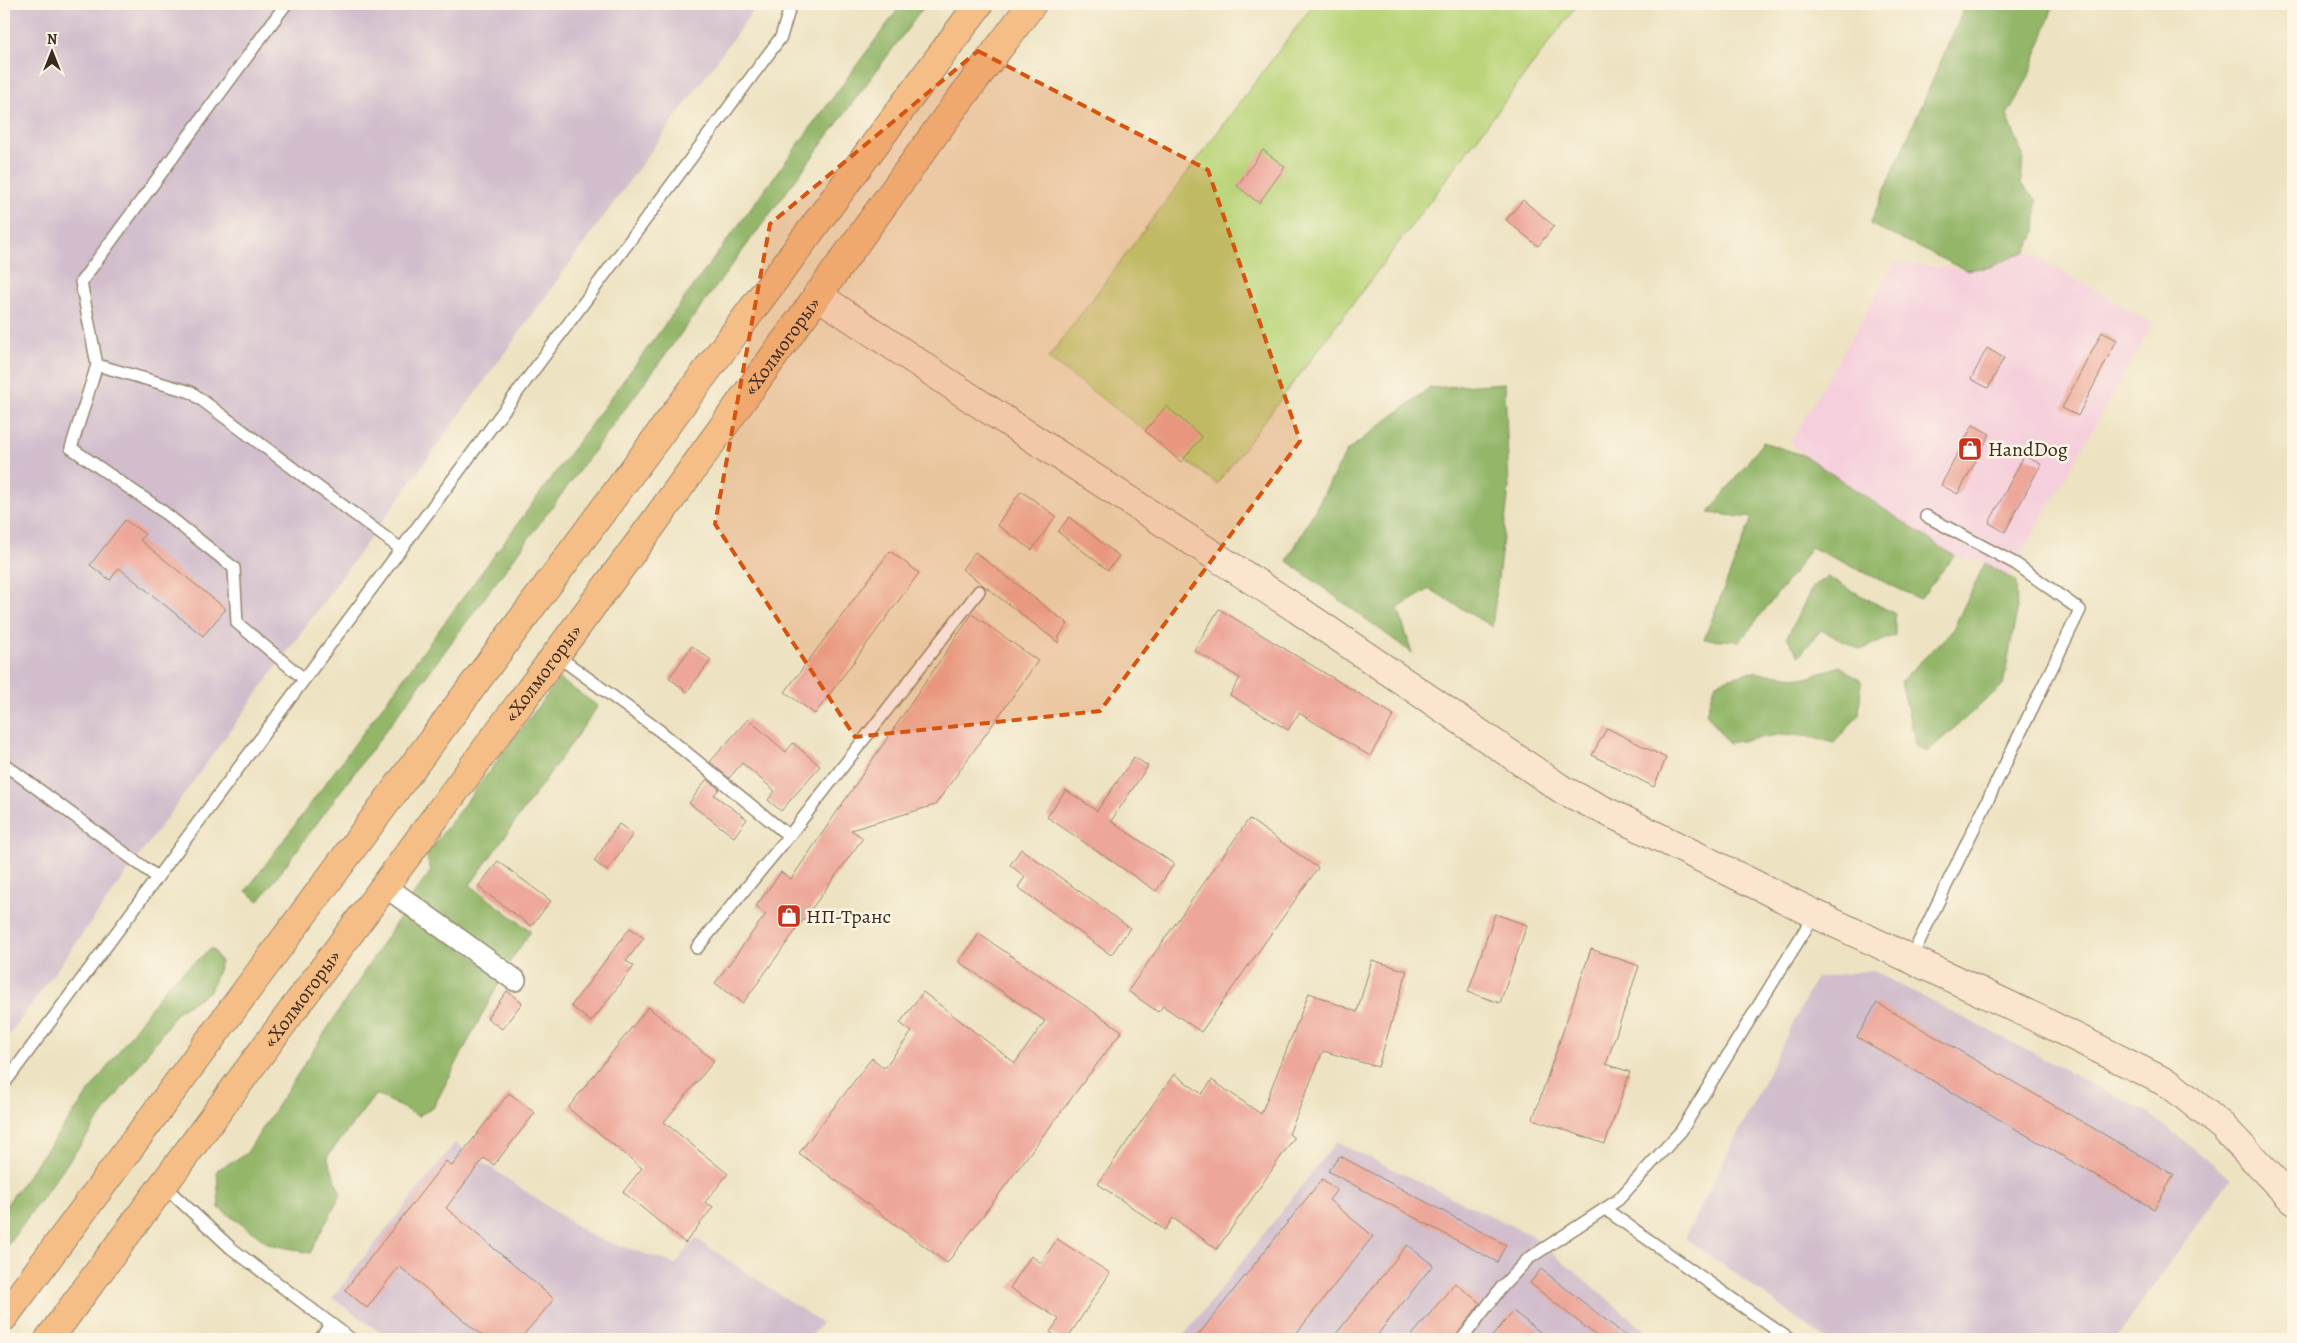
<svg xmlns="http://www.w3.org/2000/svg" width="2297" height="1343" viewBox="0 0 2297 1343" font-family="Alegreya,serif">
	<rect width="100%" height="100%" fill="#fcf5e5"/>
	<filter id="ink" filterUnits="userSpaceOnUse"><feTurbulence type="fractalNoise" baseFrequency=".02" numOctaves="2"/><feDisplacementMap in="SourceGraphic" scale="10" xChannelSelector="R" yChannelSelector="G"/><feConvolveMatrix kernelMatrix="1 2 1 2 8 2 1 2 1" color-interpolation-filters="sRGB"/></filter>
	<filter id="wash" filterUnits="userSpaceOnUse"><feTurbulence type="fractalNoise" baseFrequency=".0096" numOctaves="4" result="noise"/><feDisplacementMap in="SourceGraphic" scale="20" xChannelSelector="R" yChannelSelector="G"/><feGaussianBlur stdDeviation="1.12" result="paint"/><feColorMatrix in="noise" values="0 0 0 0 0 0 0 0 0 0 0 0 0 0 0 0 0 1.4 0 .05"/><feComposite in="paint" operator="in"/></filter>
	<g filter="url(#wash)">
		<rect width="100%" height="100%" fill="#ede2c1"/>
		<path fill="#f5cfdc" d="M2026,251L2153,323L2009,577L1985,563L1954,556L1805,456L1790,443L1895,262L1966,270L1990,267Z"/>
		<path fill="#d1bdcc" d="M4,4H758L4,1042Z
			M1871,970L2147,1112L2231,1178L2115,1339H1826L1685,1238L1816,978Z
			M1336,1142L1531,1235L1655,1339H1181Z
			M455,1143L591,1236L676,1264L695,1238L822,1323L809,1339H390L332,1298Z"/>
		<path fill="#bad479" stroke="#7a7f4c" d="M1314,4H1578L1217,484L1048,358Z"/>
		<path fill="#93b669" stroke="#677044" d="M902,4H926L259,901L246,891Z
			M1966,4H2054L2028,78L2007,115L2023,155L2021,184L2037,200L2035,233L2026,251L1990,267L1966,270L1870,224Z
			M1505,383L1509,489L1492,627L1430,589L1398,608L1412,653L1287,561L1347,451L1429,388Z
			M1763,442L1805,456L1954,556L1920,599L1811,547L1793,574L1740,641L1704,639L1752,518L1709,513Z
			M1985,563L2016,581L2017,611L2003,685L1927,752L1916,746L1901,681L1952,631Z
			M1827,577L1895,614V635L1861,650L1821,630L1799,656L1787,637L1813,586Z
			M1840,666L1861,681L1859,715L1834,743L1811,737L1784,734L1728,743L1706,713L1716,683L1748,672L1807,678Z
			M559,679L598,706L470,885L531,931L507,966L411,898L431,871L426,855Z
			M405,909L502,977L433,1108L418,1116L376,1094L327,1157L341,1194L310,1253L269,1244L219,1208L217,1170L246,1154Z
			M212,948L221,962L210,991L178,1011L4,1250V1208L168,984Z"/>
		<g id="blocks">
			<path fill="#eda79a" d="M1263,150L1285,167L1259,203L1237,186Z
				M1523,200L1554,226L1538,246L1506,220Z
				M2102,332L2117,340L2078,416L2062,408Z
				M1987,348L2004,358L1988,388L1971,379Z
				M1166,406L1202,437L1181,462L1145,431Z
				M1973,425L1990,434L1958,494L1941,485Z
				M2024,456L2041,464L2005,532L1989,523Z
				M1021,491L1056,516L1032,550L997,525Z
				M1069,517L1119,556L1108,570L1058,532Z
				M125,520L145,534L140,540L226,609L203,636L119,568L110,580L90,565Z
				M890,551L919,573L815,714L785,692Z
				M975,552L1068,624L1059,636V643L962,569Z
				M1219,609L1394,715L1370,756L1299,713L1288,730L1230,695L1240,678L1194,650Z
				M972,614L1038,661L935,805L851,830L863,838L743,1003L715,983L766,914L756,906L781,872L791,879Z
				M692,646L711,660L687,692L669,678Z
				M748,719L786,752L793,743L820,766L781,811L768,800L775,791L742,763L729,778L710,762Z
				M1607,728L1666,758L1654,787L1592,755Z
				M1134,757L1148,766L1111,821L1174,864L1156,891L1047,817L1066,790L1097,811Z
				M707,779L719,789L714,795L747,819L734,837L689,803Z
				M1249,819L1318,868L1201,1032L1163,1006L1158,1012L1128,991Z
				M619,824L633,834L607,871L594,861Z
				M1021,849L1130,928L1111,955L1018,887L1025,877L1010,865Z
				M498,861L551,901L531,926L478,887Z
				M1495,914L1527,925L1500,1003L1468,992Z
				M630,928L644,938L626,961L634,966L591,1022L571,1006Z
				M979,934L1122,1031L947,1263L799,1153L872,1058L884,1068L912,1032L900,1023L923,992L1015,1063L1045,1021L959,962Z
				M1591,949L1639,966L1606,1064L1630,1072L1605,1144L1533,1119Z
				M1372,960L1407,971L1378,1067L1323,1051L1289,1134L1294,1138L1217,1249L1173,1218L1165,1230L1098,1184L1174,1074L1202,1094L1212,1080L1261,1114L1309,993L1357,1012Z
				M507,991L522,1003L502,1029L487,1018Z
				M1877,1003L2174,1175L2154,1209L1857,1037Z
				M648,1007L714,1061L664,1122L728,1174L705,1202L713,1207L685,1243L623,1192L642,1168L568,1108Z
				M509,1093L535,1113L494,1165L484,1158L446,1208L554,1299L520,1339H486L399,1266L367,1308L345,1290L446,1161L452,1166Z
				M1340,1156L1506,1245L1497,1262L1328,1171Z
				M1322,1179L1337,1190L1329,1200L1373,1236L1292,1339H1195Z
				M1057,1239L1110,1273L1067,1339H1061L1050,1332L1059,1319L1010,1288L1031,1256L1041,1263Z
				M1407,1245L1433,1265L1374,1339H1332Z
				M1541,1269L1630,1339H1600L1530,1283Z
				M1455,1283L1480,1303L1455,1338L1409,1339Z
				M1513,1311L1549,1339H1490Z"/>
		</g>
	</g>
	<g filter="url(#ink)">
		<use href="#blocks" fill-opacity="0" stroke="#948670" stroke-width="1"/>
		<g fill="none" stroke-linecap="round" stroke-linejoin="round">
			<defs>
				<path id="lane" d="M286,4L81,282L97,365L191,392L401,549
					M97,365L71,448L161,510L234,568L237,623L304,679
					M556,655L660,731L789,836
					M4,764L157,877
					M697,948L789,836L979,591
					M1911,958L2080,610L2016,564L1926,516
					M4,1084L781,37L791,4
					M163,1185L231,1248L351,1339
					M1605,1209L1789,1339
					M320,1339L331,1324
					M1462,1339L1501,1288L1528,1259L1618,1200L1681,1131L1815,914"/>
				<path id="street" d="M385,886L515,980"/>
				<path id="secondary" d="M817,295L977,402L1297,609L1563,790L1815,914L2043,1021L2171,1085L2222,1126L2293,1200"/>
				<g id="highway">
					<path d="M4,1317L979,4"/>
					<path id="s1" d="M49,1339L655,521L946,118L1032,4"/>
				</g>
			</defs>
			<use href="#lane" stroke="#948670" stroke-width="14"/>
			<use href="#street" stroke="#948670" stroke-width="24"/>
			<use href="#secondary" stroke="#948670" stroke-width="30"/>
			<use href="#highway" stroke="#948670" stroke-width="30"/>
			<use href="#lane" stroke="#fff" stroke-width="11"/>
			<use href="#street" stroke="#fff" stroke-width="21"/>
			<use href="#secondary" stroke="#fbe5cf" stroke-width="28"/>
			<use href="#highway" stroke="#f6be87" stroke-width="28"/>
		</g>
	</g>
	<path fill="#d7540e" fill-opacity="0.2" stroke="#d7540e" stroke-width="4" stroke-dasharray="10 6" stroke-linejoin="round" d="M978,51L1208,170L1300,441L1100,711L855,737L715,524L770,224Z"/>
	<defs>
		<symbol id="shop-square" viewBox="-11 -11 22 22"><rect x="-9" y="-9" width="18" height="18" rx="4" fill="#c8321e" stroke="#fcf5e5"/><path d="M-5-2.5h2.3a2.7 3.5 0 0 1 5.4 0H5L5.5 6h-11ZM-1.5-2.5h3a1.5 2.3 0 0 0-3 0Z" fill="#fff"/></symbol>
	</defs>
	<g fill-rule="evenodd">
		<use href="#shop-square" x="1956" y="435" width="28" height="28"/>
		<use href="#shop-square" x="775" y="902" width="28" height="28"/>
	</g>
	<g text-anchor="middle" stroke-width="5" stroke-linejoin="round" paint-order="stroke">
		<g font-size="20" fill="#3b2a1e" stroke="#fcf5e5">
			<text dy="7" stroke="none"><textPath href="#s1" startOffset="1234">«Холмогоры»</textPath></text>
			<text dy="7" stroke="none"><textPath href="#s1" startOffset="829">«Холмогоры»</textPath></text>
			<text dy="7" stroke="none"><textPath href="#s1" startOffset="424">«Холмогоры»</textPath></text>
		</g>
		<g font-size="20" fill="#3b2a1e" stroke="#fcf5e5" text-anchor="start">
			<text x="1988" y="456">HandDog</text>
			<text x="806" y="923">НП-Транс</text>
		</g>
	</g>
	<rect width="2297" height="1343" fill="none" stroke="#fcf5e5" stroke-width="20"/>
	<g transform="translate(52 52)" stroke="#fcf5e5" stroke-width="4" paint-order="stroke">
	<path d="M0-4L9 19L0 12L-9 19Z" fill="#3b2a1e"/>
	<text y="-8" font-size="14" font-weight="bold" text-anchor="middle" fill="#3b2a1e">N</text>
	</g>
</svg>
